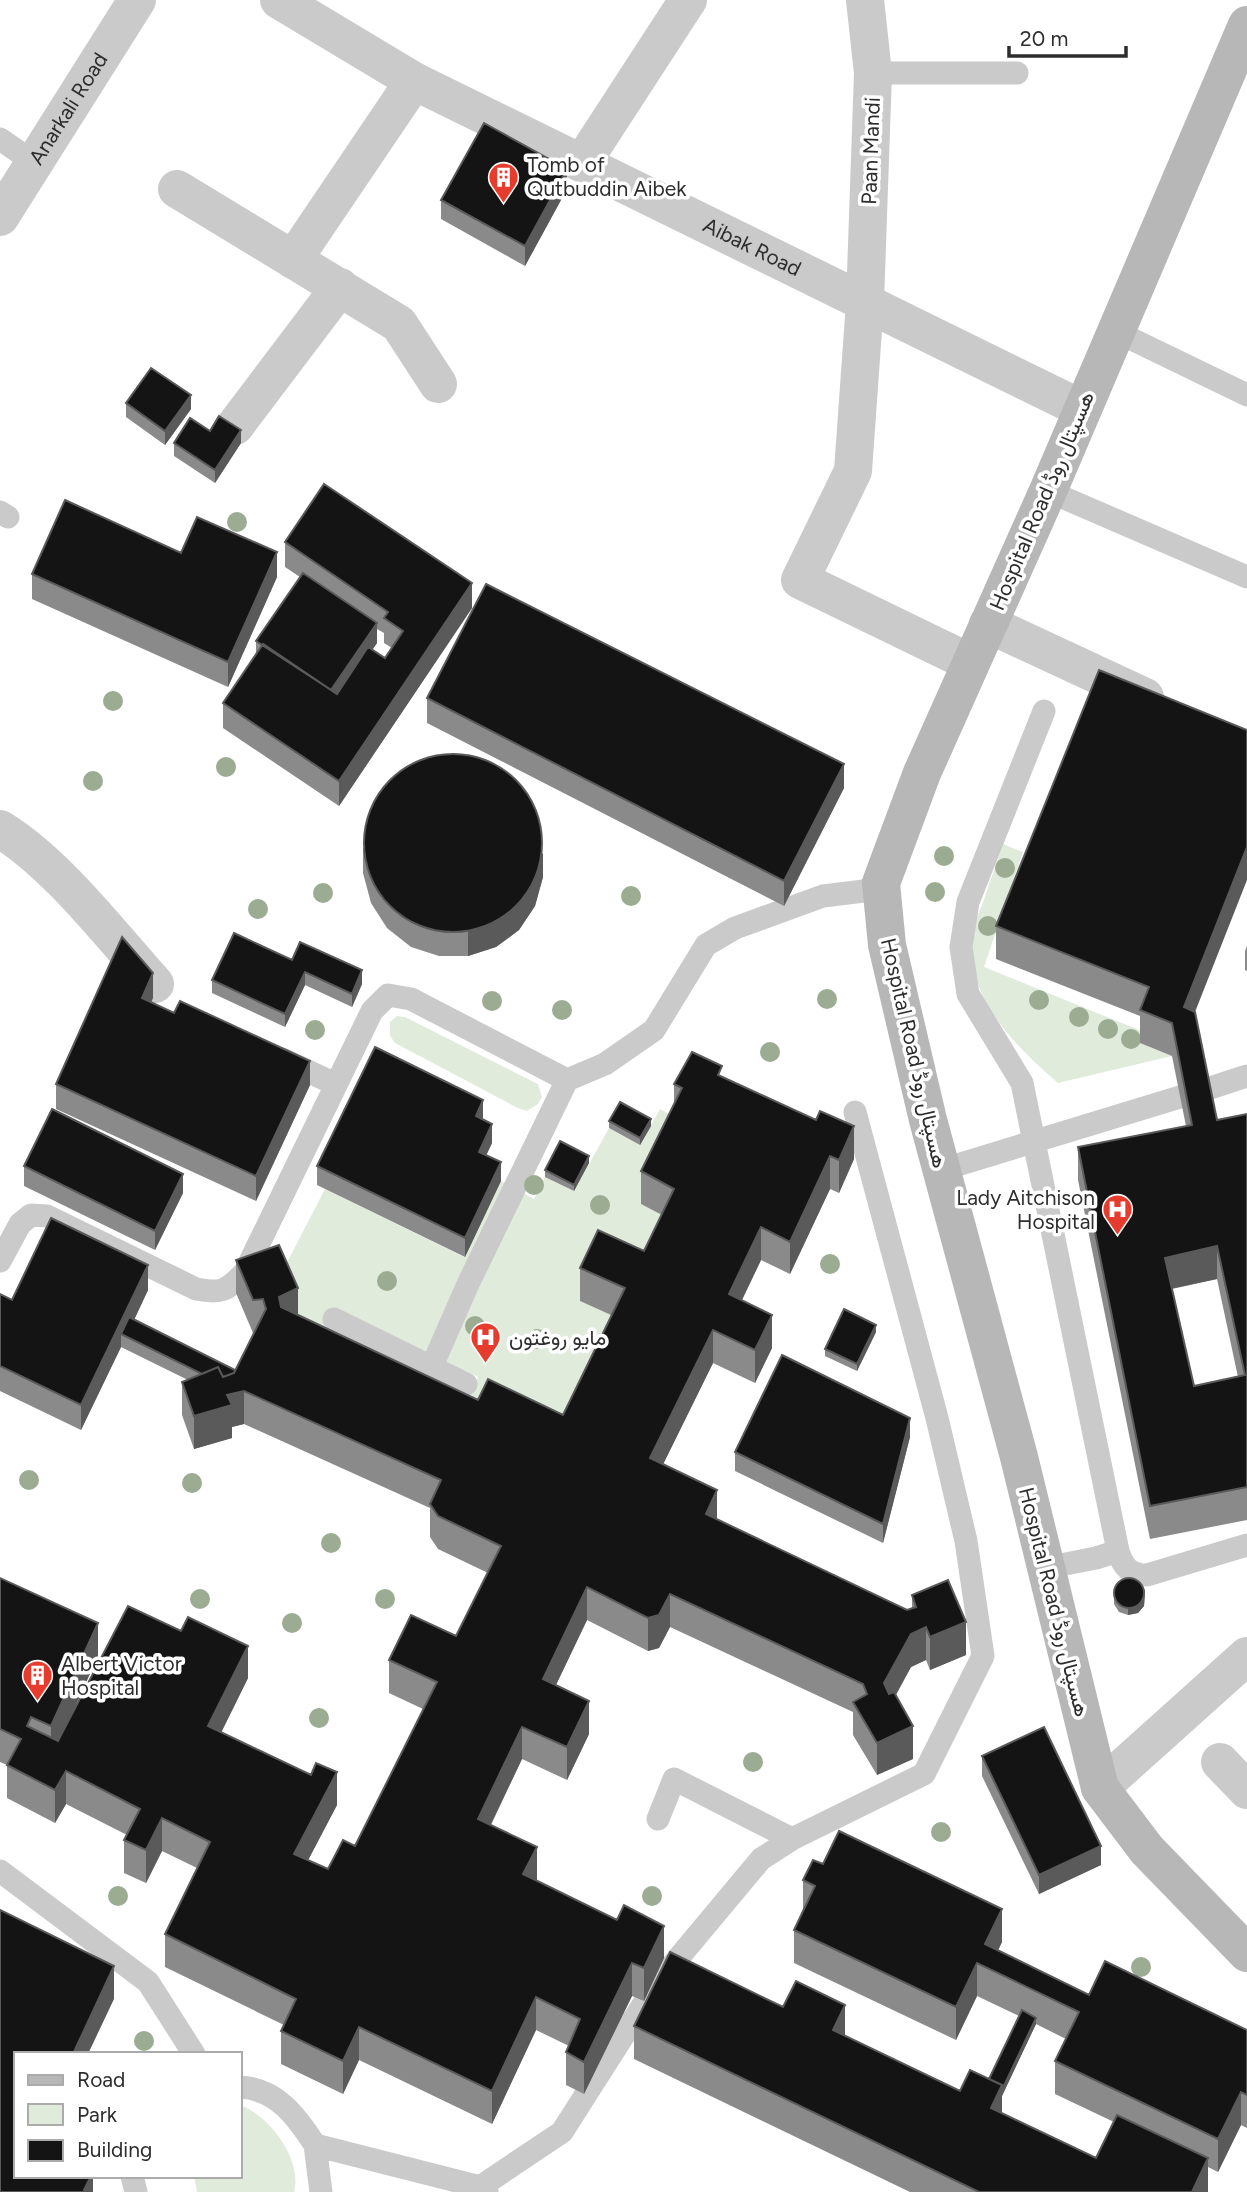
<svg xmlns="http://www.w3.org/2000/svg" width="1247" height="2192" viewBox="0 0 1247 2192" font-family="Figtree,Vazirmatn,sans-serif">
	<rect width="100%" height="100%" fill="#fff"/>
	<path fill="#e1ebdb" d="M1003,844L1023,852L984,967L1144,1032L1140,1043L1172,1056L1058,1083C1015,1046 965,997 972,936C973,926 978,915 982,905C989,885 996,864 1003,844Z
		M397,1016L405,1017L538,1084L542,1097L538,1104L527,1111L518,1108L395,1043L390,1036V1022Z
		M660,1109L682,1121L641,1204L674,1221L644,1284L580,1301L625,1321L563,1448L462,1413L478,1377L334,1309L312,1355L279,1278L325,1189L464,1257L501,1181L534,1199L545,1177L574,1191L609,1128L640,1145Z
		M240,2105C269,2115 303,2160 294,2192H197L194,2176H240Z"/>
	<g fill="none" stroke-linecap="round" stroke-linejoin="round">
		<path stroke="#cacaca" stroke-width="23" d="M873,73H1017
			M0,139L35,163
			M1115,331L1247,395
			M1048,491L1247,577
			M0,512L8,517
			M1044,711L968,902L961,947L968,994L1022,1083L1118,1551C1123,1567 1130,1575 1147,1575L1247,1545
			M282,1059L335,1084
			M1204,1090L1247,1076
			M941,1170L1180,1097
			M0,1261L20,1224L31,1215L47,1216L196,1289C221,1294 227,1291 245,1272L372,1011L388,995L411,999L567,1080
			M334,1319L466,1384
			M432,1366L468,1284L567,1080L605,1064L654,1030L706,945L735,928L823,896L864,891L881,883
			M1045,1568L1096,1558L1118,1551
			M658,1819L674,1779L792,1839
			M0,1871L148,1982L194,2054
			M240,2087C277,2089 297,2117 315,2145
			M132,2176L136,2192
			M480,2187L562,2132L655,1986L761,1859L792,1839L924,1774L983,1656L966,1541L937,1418L855,1112
			M321,2192L315,2145L480,2187L487,2192"/>
		<path stroke="#cacaca" stroke-width="38" d="M865,0L873,73L865,302L853,471L800,580L971,663
			M582,163L688,0
			M177,189L399,324L438,384
			M293,260L414,81
			M235,426L340,287
			M988,624L1145,697
			M0,829C57,864 110,934 155,984
			M1220,1762L1247,1790
			M1100,1788L1247,1656"/>
		<g stroke="#cacaca" stroke-width="38">
			<path id="s1" d="M279,0L414,81L1082,409"/>
			<path id="s2" d="M0,217L137,0"/>
		</g>
		<path stroke="#b7b7b7" stroke-width="38" d="M1247,25L1048,491L922,773L881,883L887,945L928,1120L1019,1457L1100,1788L1147,1850L1247,1953"/>
	</g>
	<g fill="#9bac93">
		<circle cx="237" cy="522" r="10"/>
		<circle cx="113" cy="701" r="10"/>
		<circle cx="226" cy="767" r="10"/>
		<circle cx="93" cy="781" r="10"/>
		<circle cx="944" cy="856" r="10"/>
		<circle cx="1005" cy="868" r="10"/>
		<circle cx="935" cy="892" r="10"/>
		<circle cx="323" cy="893" r="10"/>
		<circle cx="631" cy="896" r="10"/>
		<circle cx="258" cy="909" r="10"/>
		<circle cx="988" cy="926" r="10"/>
		<circle cx="827" cy="999" r="10"/>
		<circle cx="1039" cy="1000" r="10"/>
		<circle cx="492" cy="1001" r="10"/>
		<circle cx="562" cy="1010" r="10"/>
		<circle cx="1079" cy="1017" r="10"/>
		<circle cx="1108" cy="1029" r="10"/>
		<circle cx="315" cy="1030" r="10"/>
		<circle cx="1131" cy="1039" r="10"/>
		<circle cx="770" cy="1052" r="10"/>
		<circle cx="534" cy="1185" r="10"/>
		<circle cx="600" cy="1205" r="10"/>
		<circle cx="830" cy="1264" r="10"/>
		<circle cx="387" cy="1281" r="10"/>
		<circle cx="475" cy="1326" r="10"/>
		<circle cx="537" cy="1339" r="10"/>
		<circle cx="29" cy="1480" r="10"/>
		<circle cx="192" cy="1483" r="10"/>
		<circle cx="331" cy="1543" r="10"/>
		<circle cx="200" cy="1599" r="10"/>
		<circle cx="385" cy="1599" r="10"/>
		<circle cx="292" cy="1623" r="10"/>
		<circle cx="319" cy="1718" r="10"/>
		<circle cx="753" cy="1762" r="10"/>
		<circle cx="941" cy="1832" r="10"/>
		<circle cx="118" cy="1896" r="10"/>
		<circle cx="652" cy="1896" r="10"/>
		<circle cx="1141" cy="1967" r="10"/>
		<circle cx="144" cy="2041" r="10"/>
	</g>
	<path fill="#8a8a8a" fill-rule="evenodd" d="M567,189L525,266L441,219V200Z
		M126,403L191,409L165,445L126,417Z
		M210,431L241,443L215,483L174,456V443Z
		M285,542L472,608L339,806L223,728V703L256,654V641L300,577L285,567ZM377,629L384,633V643L392,648L385,658L372,650L377,643Z
		M181,553L277,577L228,687L32,599V574Z
		M1099,670L1195,1012L1217,1120L1247,1114V1520L1150,1539L1078,1180V1147L1186,1126L1172,1056L1140,1043V1016L996,959V926ZM1217,1279L1238,1377L1194,1386L1172,1289Z
		M427,698L844,788L784,906L427,723Z
		M363,848L543,877L535,906L519,930L496,947L468,956H439L411,947L387,928L371,903L363,873Z
		M1247,946V971L1245,970V951Z
		M292,960L362,984L352,1007L305,985L285,1027L212,993V980Z
		M153,998L151,1002L310,1085L256,1201L56,1109V1084Z
		M722,1077L854,1159L839,1193L830,1189L790,1274L761,1260L742,1300L772,1348L755,1383L713,1363L663,1464L717,1519L907,1610L912,1608V1595L966,1655L930,1670L926,1660L911,1667L896,1695L913,1759L877,1775L853,1735V1712L670,1627L659,1648L648,1651L587,1620L556,1685L589,1734L567,1780L522,1759L491,1825L537,1880V1881L664,1958L644,2001L632,1996L584,2094L566,2085V2052L569,2046L536,2030L492,2124L359,2060L343,2094L281,2064V2031L284,2025L165,1967V1934L197,1868L162,1851L146,1883L124,1873V1840L127,1835L66,1804L55,1823L7,1798V1765L0,1762V1578L98,1656L66,1727L248,1678L221,1733L337,1805L308,1860L328,1869L355,1846L423,1709L389,1693V1660L456,1636L488,1573L438,1549L430,1537V1508L244,1424L232,1427V1438L194,1449L182,1415V1382L188,1380L121,1347L81,1430L0,1391V1294L12,1300L148,1290L134,1320L235,1370L254,1333H253L236,1293V1260L298,1315L478,1400L563,1415L611,1315L580,1301V1268L644,1251L662,1215L641,1204V1171L674,1104V1084Z
		M483,1119L492,1143L486,1155L501,1181L465,1257L317,1185V1166Z
		M609,1121L651,1126L640,1145L609,1128Z
		M589,1163L574,1191L545,1177V1170Z
		M24,1166L183,1193L155,1250L24,1186Z
		M876,1332L857,1371L825,1356V1349Z
		M910,1437L883,1543L735,1471V1452Z
		M1145,1596L1144,1606L1138,1613L1128,1615L1119,1612L1114,1604V1597Z
		M982,1756L1101,1865L1039,1894L982,1776Z
		M803,1880L1002,1942L998,1950L1089,1995L1247,2030V2128L1241,2125L1218,2172L1208,2167V2192H910L634,2059V2026L783,2007L960,2091L989,2079L1019,2016L977,1996L956,2040L794,1963V1930L803,1910ZM1036,2024L1066,2039L1055,2061V2094L1114,2122L1096,2158L1002,2113V2096Z"/>
	<path fill="#5a5a5a" d="M567,169V189L525,266V246Z
		M191,395V409L165,445V431Z
		M241,430V443L215,483V470Z
		M277,552V577L228,687V662Z
		M472,583V608L339,806V781Z
		M377,623V643L330,711V692Z
		M844,764V788L784,906V881Z
		M1247,847V880L1184,1040V1007Z
		M543,853V877L535,906L519,930L496,947L468,956V931Z
		M362,970V984L352,1007V994Z
		M305,972V985L285,1027V1014Z
		M153,973V998L142,1022V998Z
		M310,1061V1085L256,1201V1176Z
		M483,1100V1119L476,1116Z
		M651,1119V1126L640,1145V1138Z
		M492,1124V1143L479,1171V1152Z
		M854,1126V1159L839,1193V1160Z
		M589,1156V1163L574,1191V1185Z
		M830,1156V1189L790,1274V1242Z
		M501,1162V1181L465,1257V1238Z
		M183,1174V1193L155,1250V1231Z
		M761,1227V1260L729,1327V1294Z
		M1217,1246V1279L1165,1290V1258Z
		M148,1265V1290L126,1337L121,1334V1347L81,1430V1405Z
		M298,1288V1321L279,1330V1297Z
		M772,1315V1348L755,1383V1350Z
		M876,1325V1332L857,1371V1364Z
		M713,1330V1363L650,1491V1458Z
		M244,1391V1424L232,1427V1438L194,1449V1416L227,1395Z
		M910,1418V1437L883,1543V1524Z
		M717,1490V1523L706,1514Z
		M587,1587V1620L543,1712V1679Z
		M1145,1589L1144,1606L1138,1613L1128,1615V1608Z
		M670,1594V1627L659,1648L648,1651V1618Z
		M966,1622V1655L930,1670V1637Z
		M98,1623V1656L51,1759V1726Z
		M926,1627V1660L911,1667L884,1716V1683L911,1634Z
		M248,1646V1678L208,1759V1726Z
		M589,1701V1734L567,1780V1747Z
		M913,1726V1759L877,1775V1743Z
		M522,1727V1759L478,1851V1819Z
		M66,1771V1804L55,1823V1790Z
		M337,1772V1805L294,1887V1854Z
		M162,1818V1851L146,1883V1850Z
		M1101,1846V1865L1039,1894V1875Z
		M537,1847V1880L523,1907V1874Z
		M1002,1909V1942L989,1969L985,1944Z
		M664,1926V1958L644,2001V1968Z
		M632,1963V1996L584,2094V2062Z
		M977,1963V1996L956,2040V2007Z
		M114,1966V1999L88,2054H73Z
		M536,1997V2030L492,2124V2091Z
		M845,2005V2038L833,2030Z
		M1036,2018V2024L1002,2096V2118L991,2108Z
		M359,2027V2060L343,2094V2061Z
		M1241,2092V2125L1218,2172V2139Z
		M1208,2158V2192H1192Z
		M81,2176H93V2192H81Z"/>
	<path fill="#141414" stroke="#5a5a5a" stroke-width="2" fill-rule="evenodd" d="M484,123L567,169L525,246L441,200Z
		M151,368L191,395L165,431L126,403Z
		M219,416L241,430L215,470L174,443L190,418L210,431Z
		M324,484L472,583L339,781L223,703L263,644L337,694L368,647L385,658L403,631L384,618L388,612L285,542Z
		M65,500L181,553L197,517L277,552L228,662L32,574Z
		M303,573L377,623L331,690L256,641Z
		M486,584L844,764L784,881L427,698Z
		M1099,670L1247,730V847L1184,1007L1195,1012L1217,1120L1247,1114V1487L1150,1506L1078,1147L1192,1125L1172,1023L1140,1010L1149,987L996,926ZM1217,1246L1245,1375L1194,1386L1165,1258Z
		M364 843a89 89 0 1 1 178 0a89 89 0 1 1-178 0Z
		M234,933L292,960L300,942L362,970L352,994L305,972L285,1014L212,980Z
		M122,937L153,973L142,998L174,1013L180,1001L310,1061L256,1176L56,1084Z
		M375,1047L483,1100L476,1116L492,1124L479,1152L501,1162L465,1238L317,1166Z
		M692,1052L722,1066L718,1075L816,1120L820,1111L854,1126L839,1160L830,1156L790,1242L761,1227L729,1294L772,1315L755,1350L713,1330L650,1458L717,1490L706,1514L907,1610L916,1607L912,1595L948,1580L966,1622L930,1637L926,1627L911,1634L884,1683L889,1694L894,1692L913,1726L877,1743L853,1702L867,1694L863,1684L670,1594L659,1615L648,1618L587,1587L543,1679L589,1701L567,1747L522,1727L478,1819L537,1847L523,1874L617,1920L624,1905L664,1926L644,1968L632,1963L584,2062L566,2052L580,2019L536,1997L492,2091L359,2027L343,2061L281,2031L296,1999L165,1934L210,1842L162,1818L146,1850L124,1840L140,1809L66,1771L55,1790L7,1765L21,1739L0,1729V1578L98,1623L51,1726L31,1717L27,1726L58,1741L128,1606L181,1631L188,1617L248,1646L208,1726L311,1775L316,1763L337,1772L294,1854L328,1869L343,1840L355,1846L437,1682L389,1660L411,1615L456,1636L501,1546L438,1516L430,1504L441,1480L244,1391L227,1395L232,1405L194,1416L182,1382L218,1367L223,1377L234,1373L266,1309L263,1299L253,1300L236,1260L279,1245L298,1288L279,1297L281,1307L478,1400L488,1379L563,1415L625,1288L580,1268L598,1230L644,1251L674,1189L641,1171L682,1088L674,1084Z
		M620,1102L651,1119L640,1138L609,1121Z
		M52,1109L183,1174L155,1231L24,1166Z
		M560,1141L589,1156L574,1185L545,1170Z
		M51,1218L148,1265L81,1405L0,1366V1294L12,1300Z
		M844,1309L876,1325L857,1364L825,1349Z
		M129,1317L235,1370L234,1373L223,1377L218,1367L202,1374L121,1334Z
		M782,1355L910,1418L883,1524L735,1452Z
		M1114 1593a15 15 0 1 1 30 0a15 15 0 1 1-30 0Z
		M1044,1727L1101,1846L1039,1875L982,1756Z
		M839,1831L1002,1909L985,1944L1089,1995L1105,1961L1247,2030V2095L1241,2092L1218,2139L1055,2061L1079,2012L977,1963L956,2007L794,1930L815,1886L803,1880L813,1860L823,1864Z
		M0,1910L114,1966L73,2054H16V2176H91L84,2190L87,2192H0Z
		M670,1952L783,2007L796,1981L845,2005L833,2030L960,2091L970,2070L1002,2085L991,2108L1096,2158L1117,2115L1208,2158L1192,2192H979L634,2026Z
		M1022,2010L1036,2018L1002,2090V2085L989,2079Z"/>
	<defs>
		<symbol id="building-pin" viewBox="-11 -11 22 30"><path d="M0 17L-7.5 6A9.5 9.5 0 1 1 7.5 6Z" fill="#e63c2d" stroke="#fff"/><path d="M-4-6H4V6H1V3H-1V6H-4ZM-2.5-4.3h1.7v1.8h-1.7ZM.8-4.3h1.7v1.8H.8ZM-2.5-1h1.7V.8h-1.7ZM.8-1h1.7V.8H.8Z" fill="#fff"/></symbol>
		<symbol id="hospital-pin" viewBox="-11 -11 22 30"><path d="M0 17L-7.5 6A9.5 9.5 0 1 1 7.5 6Z" fill="#e63c2d" stroke="#fff"/><path d="M-5-5h3v3.5h4V-5h3V5h-3V1.5h-4V5h-3Z" fill="#fff"/></symbol>
	</defs>
	<g fill-rule="evenodd">
		<use href="#building-pin" x="486" y="160" width="35" height="47"/>
		<use href="#hospital-pin" x="1100" y="1192" width="35" height="47"/>
		<use href="#hospital-pin" x="468" y="1320" width="35" height="47"/>
		<use href="#building-pin" x="20" y="1658" width="35" height="47"/>
	</g>
	<g text-anchor="middle" stroke-width="7" stroke-linejoin="round" paint-order="stroke">
		<g font-size="21" fill="#2d2d2d" stroke="#fff">
			<text dy="7" stroke="none"><textPath href="#s2" startOffset="128">Anarkali Road</textPath></text>
			<text transform="translate(871 151) rotate(-88)" y="7">Paan Mandi</text>
			<text dy="7" stroke="none"><textPath href="#s1" startOffset="534">Aibak Road</textPath></text>
			<text transform="translate(1042 501) rotate(-67)" y="7">Hospital Road ھسپتال روڈ</text>
			<text transform="translate(914 1053) rotate(77)" y="7">Hospital Road ھسپتال روڈ</text>
			<text transform="translate(1054 1602) rotate(76)" y="7">Hospital Road ھسپتال روڈ</text>
		</g>
		<g font-size="21" fill="#2d2d2d" stroke="#fff" text-anchor="start">
			<text x="527" y="172">Tomb of<tspan x="527" dy="24">Qutbuddin Aibek</tspan></text>
			<text x="1095" y="1205" text-anchor="end">Lady Aitchison<tspan x="1095" dy="24">Hospital</tspan></text>
			<text x="509" y="1345">مایو روغتون</text>
			<text x="61" y="1671">Albert Victor<tspan x="61" dy="24">Hospital</tspan></text>
		</g>
	</g>
	<rect x="14" y="2052" width="228" height="126" fill="#ffffff" stroke="#ababab" stroke-width="2"/>
	<rect x="28" y="2075" width="35" height="10" fill="#b7b7b7" stroke="#ababab" stroke-width="2"/>
	<text x="77" y="2087" font-size="21" fill="#2d2d2d">Road</text>
	<rect x="28" y="2104" width="35" height="21" fill="#e1ebdb" stroke="#ababab" stroke-width="2"/>
	<text x="77" y="2122" font-size="21" fill="#2d2d2d">Park</text>
	<rect x="28" y="2140" width="35" height="21" fill="#141414" stroke="#ababab" stroke-width="2"/>
	<text x="77" y="2157" font-size="21" fill="#2d2d2d">Building</text>
	<path d="M1009 46v10h117v-10" fill="none" stroke="#2d2d2d" stroke-width="3.5"/>
	<text x="1020" y="46" font-size="21" fill="#2d2d2d" stroke="#ffffff" stroke-width="5" paint-order="stroke">20 m</text>
</svg>
